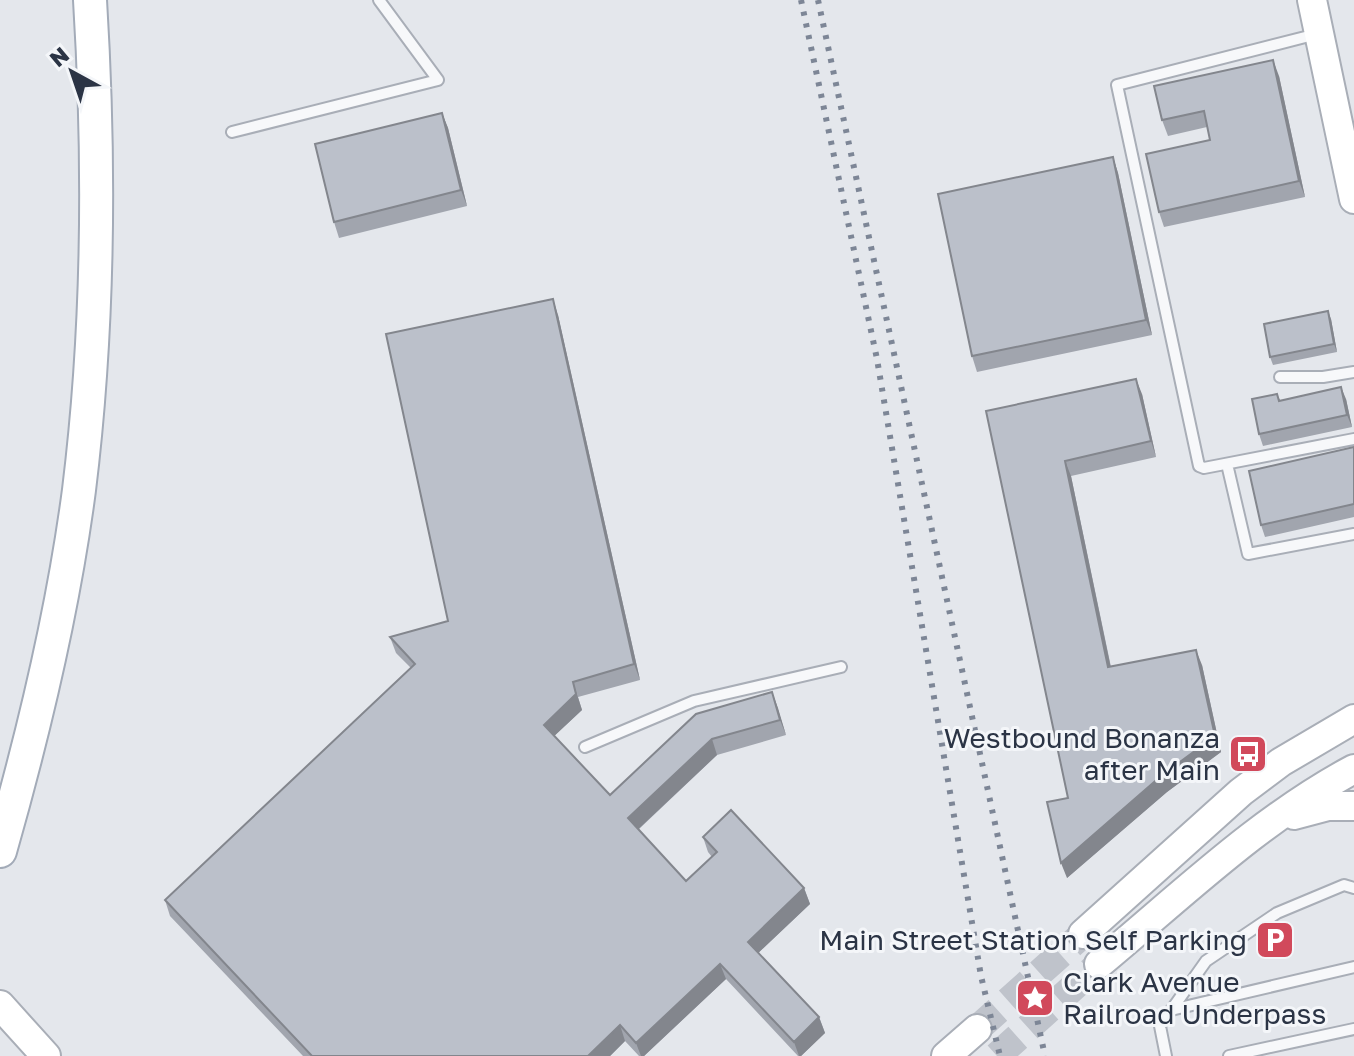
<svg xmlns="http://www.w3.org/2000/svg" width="1354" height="1056" viewBox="0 0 1354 1056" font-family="'Golos Text',sans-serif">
	<rect width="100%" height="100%" fill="#e4e7ec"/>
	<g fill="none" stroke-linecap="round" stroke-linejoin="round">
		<path stroke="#bfc3cb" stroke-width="28" stroke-dasharray="28 14" stroke-linecap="butt" d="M977,1029L1083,934
			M997,1056L1099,964"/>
		<defs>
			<path id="lane" d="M1317,34L1117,85L1199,466L1204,468L1354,439
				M232,132L438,80L379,0
				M1280,377H1323L1354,372
				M1227,464L1248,554L1354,534
				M585,747L694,701L841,667
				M1171,1010L1354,967
				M1166,1056L1160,1026L1206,961L1277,913L1344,885L1354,888
				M1229,1056L1354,1029"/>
			<path id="secondary" d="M1312,0L1354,199
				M1294,815L1328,806H1354
				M1083,934L1241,792L1281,762L1354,719
				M1099,964C1181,896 1260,819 1354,769
				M0,1005L46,1056
				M946,1056L977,1029"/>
			<path id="primary" d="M0,851C34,732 63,612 79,490C99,328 100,163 90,0"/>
		</defs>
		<use href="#lane" stroke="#a9aeb7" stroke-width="14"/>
		<use href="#secondary" stroke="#a9aeb7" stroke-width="32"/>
		<use href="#primary" stroke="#a3abb8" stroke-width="36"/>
		<use href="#lane" stroke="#f7f8fa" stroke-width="10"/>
		<use href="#secondary" stroke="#fff" stroke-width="28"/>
		<use href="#primary" stroke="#fff" stroke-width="32"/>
		<path stroke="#7d8696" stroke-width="6" stroke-dasharray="4 8" stroke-linecap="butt" d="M801,0L877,359L981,976L1000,1056
			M818,0L1045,1056"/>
	</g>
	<path fill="#a1a5ae" d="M1279,76L1305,197L1164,227L1159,212L1210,140L1207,127L1168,136L1162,120Z
		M442,113L448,128L467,206L339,238L334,222Z
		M1113,157L1118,173L1152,335L977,372L972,356Z
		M558,315L640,680L578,697L582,710L554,736L610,795L772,692L786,735L717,755L638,830L686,881L712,857L708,852L703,837L804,888L810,904L758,953L819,1017L825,1033L801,1056H798L726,979L644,1056H639L625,1041L610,1056H303L170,916L165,900L411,668L396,653L390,637L448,621Z
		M1331,319L1337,352L1273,365L1270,357Z
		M1142,394L1156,457L1071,476L1111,667L1202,665L1221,752L1167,792L1067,878L1068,798L986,411Z
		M1277,394L1280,400L1346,399L1352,427L1263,446L1259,434Z
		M1354,447V517L1265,537L1261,525Z"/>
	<path fill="#83868d" d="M1273,60L1279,76L1305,197L1299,181Z
		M442,113L448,128L467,206L461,190Z
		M1113,157L1118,173L1152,335L1146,320Z
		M553,299L558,315L640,680L634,664Z
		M1328,311L1331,319L1337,352L1334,344Z
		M1136,379L1142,394L1156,457L1151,441Z
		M1341,387L1346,399L1352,427L1347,415Z
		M1065,461L1071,476L1114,683L1108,667Z
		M1196,650L1202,665L1221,752L1167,792L1067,878L1061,863Z
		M573,682L582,710L550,740L544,725Z
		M772,692L778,708L786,735L780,720Z
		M712,739L717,755L633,834L628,818Z
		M804,888L810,904L753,958L748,942Z
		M720,964L726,979L644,1056H641L636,1043Z
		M819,1017L825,1033L801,1056H799L794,1042Z
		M620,1025L625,1041L610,1056H588Z"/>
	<path fill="#bbc0ca" stroke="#83868d" stroke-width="2" d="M1273,60L1299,181L1159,212L1146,154L1210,140L1204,111L1162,120L1154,86Z
		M442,113L461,190L334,222L315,144Z
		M1113,157L1146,320L972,356L938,194Z
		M553,299L634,664L573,682L576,694L544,725L610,795L696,714L772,692L780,720L712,739L628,818L686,881L717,852L703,837L731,810L804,888L748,942L819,1017L794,1042L720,964L636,1043L620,1025L588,1056H312L165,900L415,664L390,637L448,621L386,334Z
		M1328,311L1334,344L1270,357L1264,324Z
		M1136,379L1151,441L1065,461L1108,667L1196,650L1215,736L1161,776L1061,863L1047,802L1068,798L986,411Z
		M1341,387L1347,415L1259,434L1252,399L1277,394L1279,401Z
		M1354,447V504L1261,525L1249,471Z"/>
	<defs>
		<symbol id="bus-square" viewBox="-11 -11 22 22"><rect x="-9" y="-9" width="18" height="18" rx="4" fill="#d1495b" stroke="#f4f6f9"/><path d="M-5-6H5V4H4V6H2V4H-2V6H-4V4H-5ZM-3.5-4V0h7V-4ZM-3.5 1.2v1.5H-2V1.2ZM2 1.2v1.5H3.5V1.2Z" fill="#fff"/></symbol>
		<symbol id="parking-square" viewBox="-11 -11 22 22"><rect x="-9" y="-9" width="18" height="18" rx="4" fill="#d1495b" stroke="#f4f6f9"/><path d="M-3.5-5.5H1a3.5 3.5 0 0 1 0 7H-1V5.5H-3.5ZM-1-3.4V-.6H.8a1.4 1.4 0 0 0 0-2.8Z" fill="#fff"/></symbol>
		<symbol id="sight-square" viewBox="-11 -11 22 22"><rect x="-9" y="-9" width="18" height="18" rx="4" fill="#d1495b" stroke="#f4f6f9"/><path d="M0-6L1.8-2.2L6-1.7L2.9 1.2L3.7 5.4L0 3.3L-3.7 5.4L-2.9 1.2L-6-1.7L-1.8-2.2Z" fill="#fff"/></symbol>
	</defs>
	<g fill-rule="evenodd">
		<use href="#bus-square" x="1226" y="732" width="44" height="44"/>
		<use href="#parking-square" x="1253" y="918" width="44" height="44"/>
		<use href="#sight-square" x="1013" y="976" width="44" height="44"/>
	</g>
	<g text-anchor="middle" stroke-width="6" stroke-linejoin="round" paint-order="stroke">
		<g font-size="28" fill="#2b3445" stroke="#f4f6f9" text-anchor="end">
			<text x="1220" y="748">Westbound Bonanza<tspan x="1220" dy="32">after Main</tspan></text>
			<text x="1247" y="950">Main Street Station Self Parking</text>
			<text x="1063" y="992" text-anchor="start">Clark Avenue<tspan x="1063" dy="32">Railroad Underpass</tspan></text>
		</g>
	</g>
	<g transform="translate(72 72) rotate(320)" stroke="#f4f6f9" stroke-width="6" paint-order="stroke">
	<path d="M0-6L14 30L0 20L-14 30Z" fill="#2b3445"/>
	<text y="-12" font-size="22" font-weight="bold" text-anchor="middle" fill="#2b3445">N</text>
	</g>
</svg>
